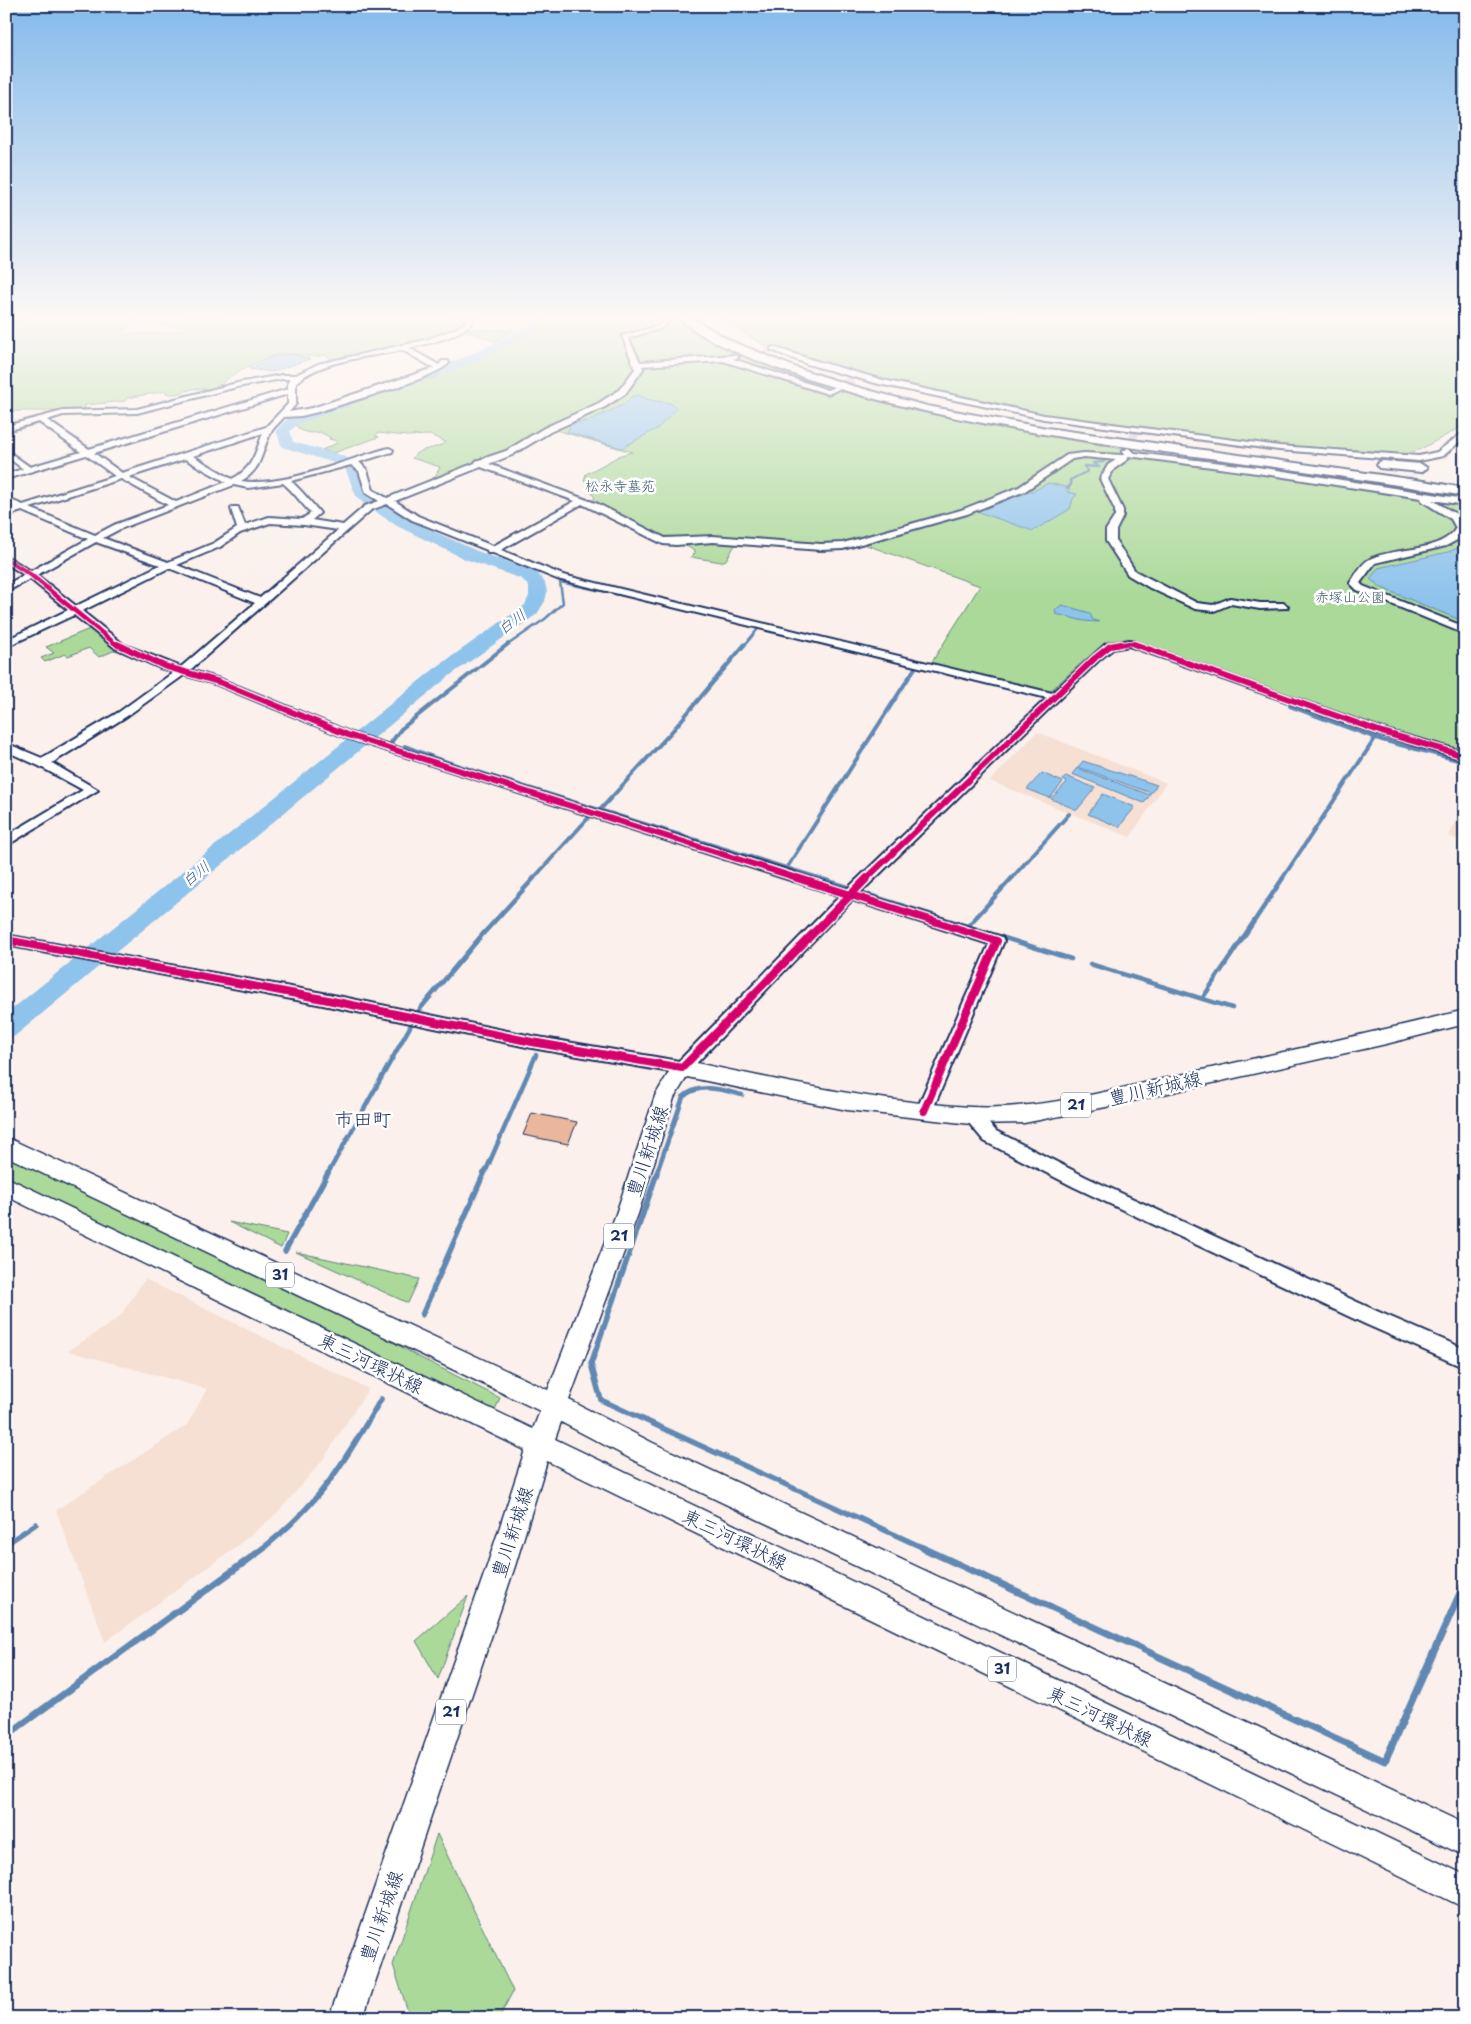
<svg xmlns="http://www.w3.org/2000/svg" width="1471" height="2024" viewBox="0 0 1471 2024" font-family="'Playpen Sans','Klee One',sans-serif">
	<rect width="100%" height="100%" fill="#fbf0eb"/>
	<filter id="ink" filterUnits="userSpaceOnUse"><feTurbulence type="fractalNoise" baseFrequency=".02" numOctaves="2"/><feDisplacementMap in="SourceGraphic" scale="10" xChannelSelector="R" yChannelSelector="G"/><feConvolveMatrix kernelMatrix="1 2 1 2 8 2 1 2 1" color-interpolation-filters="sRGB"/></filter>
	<g filter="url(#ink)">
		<path fill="#f6dfd3" d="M1037,732L1166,783L1130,837L990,781Z
			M1465,804V842L1448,836Z
			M145,1279L368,1389L322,1461L277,1513L237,1546L105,1642L56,1510L187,1425L207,1389L68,1351L113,1322L121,1315Z"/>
		<path fill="#aad999" stroke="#62847c" d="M34,316H216L186,327L160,325L158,323L159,317L141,316L121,334L170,333L223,316H466L462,323L449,332L342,358L332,359L326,355C306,360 288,349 269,357C263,359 231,375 228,378C224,382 220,386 215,388C207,391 200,388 192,389C183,392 176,396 166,393V391L127,398L125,401L85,405V408L80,411H6V321Z
			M544,316H666C658,333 636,329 621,338L634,361L636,371L630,380L612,396L508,451L478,460L439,480L435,477L440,467L412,458C419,447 436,450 446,442L430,435L407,436L378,433L375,436L379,437L333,453L322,450L337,443V441L329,439L331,438L320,432C310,434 301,433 295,424L300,420L379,392L433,378L537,328Z
			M674,316L710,340L734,353L789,374L988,426L1157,455L1304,474L1465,500V752L1385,730L1128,639L1109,641L1104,643L1049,692L930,665L980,586L858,542L833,545L737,542L726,560L721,562L691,557L696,552L683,544L697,537L659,536L590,502L595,498L584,480L586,474L621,455L632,452L556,430L607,405L624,394L645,369L630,337C647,332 663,331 674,316Z
			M716,316H1465V425L1419,450L1398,456L1268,446L1011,409L929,393L833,368L762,344Z
			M469,329L515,330L494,341L467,331Z
			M92,628L118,649L99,657L89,648L68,656L65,654L45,662L41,658L54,653L46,647Z
			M6,1154L334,1308L417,1356L500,1398L493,1415L6,1177Z
			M229,1222L287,1234L281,1248Z
			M296,1252L419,1279L408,1303Z
			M468,1596L438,1679L416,1641Z
			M437,1834L513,1991L499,2018H410L393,1965Z"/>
		<path fill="#8ec3ec" stroke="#6088b3" d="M290,354L310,359L272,372L249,369L269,358Z
			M638,395C642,397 646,399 650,400C659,403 671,399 676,409L658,428L622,448L567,432L571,424L587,421L610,411L623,405L631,397Z
			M1048,483L1070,488L1067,492L1077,494L1073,499L1070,509L1033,531L976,511C999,499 1026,497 1048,483Z
			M1465,545V622L1382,588L1370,579L1378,568L1448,552Z
			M1062,605L1090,613L1092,619L1099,622L1084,621L1056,614L1055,610Z
			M1083,761L1157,785L1151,793L1078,767Z
			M1077,768L1150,795L1144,803L1072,774Z
			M1042,773L1063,782L1050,798L1027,789Z
			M1066,776L1095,788L1077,810L1051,799L1067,782L1063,780Z
			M1103,794L1135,807L1119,827L1088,814Z"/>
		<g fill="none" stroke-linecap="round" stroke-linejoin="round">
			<path stroke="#6088b3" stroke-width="2.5" d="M1067,488L1071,485L1070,480L1088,471L1084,466L1099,467L1093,463L1104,462
				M506,646L545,619L563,603L560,582L625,596
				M744,646L757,630"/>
			<path stroke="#6088b3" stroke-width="4" d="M1290,706L1382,740L1465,762
				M390,744L401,729L508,644
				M405,746L438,759L522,786L822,879
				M599,811L674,729L745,644
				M786,869L915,668
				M533,879L591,815
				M1011,879L1069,814
				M1282,879L1376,737"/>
			<path stroke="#6088b3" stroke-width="4.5" d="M818,878L845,886
				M869,895L1071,959
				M968,926L1012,878
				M1090,964L1232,1008
				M1202,999L1283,878
				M327,1175L420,1009L482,935L534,878
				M484,1175L536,1055
				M656,1175L683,1097C700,1082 722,1090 742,1095"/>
			<path stroke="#6088b3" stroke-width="5.5" d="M657,1173L591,1364L601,1400L926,1549
				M285,1251L328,1173
				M422,1315L484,1173
				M6,1544L36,1524
				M262,1549C320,1504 345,1461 381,1399"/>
			<path stroke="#6088b3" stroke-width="7" d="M923,1548L1385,1761L1465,1582
				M6,1736L264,1548"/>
			<path fill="#8ec3ec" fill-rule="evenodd" d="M536,316H548L537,330L471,364L394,391H384L382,388L384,385L463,358L529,326Z
				M350,397L357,401L355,404L298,424L290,431L293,442L341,455L357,463L368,491L374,498L409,520L477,551L534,571L539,575L545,583L547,592L545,601L537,614L448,677L15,1036L6,1039V1014L434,669L525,605L529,596V587L522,579L465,559L397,526L364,504L356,496L345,468L331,462L282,447L276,430L288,418Z"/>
		</g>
		<path fill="#eab69c" stroke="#1b2f5e" d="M532,1113L577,1122L568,1144L523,1135Z"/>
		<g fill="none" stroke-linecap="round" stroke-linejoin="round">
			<path stroke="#cec9cf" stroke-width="8" stroke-dasharray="8 4" stroke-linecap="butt" d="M741,356L773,349
				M835,389L856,377
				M1128,450L1135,433"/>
			<path stroke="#cec9cf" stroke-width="9" stroke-dasharray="9 4.5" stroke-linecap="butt" d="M1407,463L1408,486"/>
			<defs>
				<path id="minor" d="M19,316H31L6,322V318Z
					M469,316H475C470,335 427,344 409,348L439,365L442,361H448L449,363C435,379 343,403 318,412L301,416L284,417C281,421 276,425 273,429C260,449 265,468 241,481C283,488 347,459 389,448L393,450L392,452L359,462L367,470L373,490L387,498L475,463L476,461L506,451L544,428L599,403L619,390L635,369L622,336L658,326L667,316H673L662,328L628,338L640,362L735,355L739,357L733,359L819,387L827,390L835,387L839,389L828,394L723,361L642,366L643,369L625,394L605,407L550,432L512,455L489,464L598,504L665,538L713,536L821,544L843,543L961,510L1019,487L1067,455L1084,453L1122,455H1125L1122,452L1128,448L1135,453L1257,467L1465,499V505L1432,500L1458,515L1465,529L1459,539L1446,546L1375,563L1360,583L1363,586L1465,627V634L1357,590L1350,583C1355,576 1362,562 1370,559C1393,547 1442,553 1456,528L1451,519L1422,501L1421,498L1257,473L1128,456V459L1114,469L1108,479L1123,510V516L1116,530V541L1135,571L1197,603L1213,605L1230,598L1260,603H1283L1288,606L1287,608L1260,609L1231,604L1214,611L1195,609L1150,588L1128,575L1106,541V530L1115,516V510L1100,479L1108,465L1116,460L1084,457L1072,459L1025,491L967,514L843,549L821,550L713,542L676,545L663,544L582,504L501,550L563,575L1052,693L1106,644L1130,640L1386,730L1465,752V760L1378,734L1129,646L1113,649L1099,660L860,893L1002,937L1004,941L932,1111L930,1116L924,1118L918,1116L916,1111L989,944L852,900L688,1072L682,1074L532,1048L323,1005L6,945V935L323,993L532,1036L679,1061L840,896L344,737L215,684L184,675L127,716L52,763L98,790L6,846V836L83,790L39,766L6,751V743L42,758L119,712L174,672L160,668L115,648L74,615L6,647V640L68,610L30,579L6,592V585L24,575L6,563V556L31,571L88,539L22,511L6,516V510L14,508L6,504V498L23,505L115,476L86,455L6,479V474L23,469L6,456V450L30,467L81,452L39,422L6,431V426L63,411L137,409L237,383L282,375H296L318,364L426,340L457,328L467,321ZM402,350L434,368L312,408L289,412L296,404V383C319,360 371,357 402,350ZM282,379H291L288,382V389L89,449L47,420L63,415L137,413L237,387ZM288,394V404L266,427L122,473L94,453ZM263,433C255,454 253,468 232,479L193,456ZM185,459L226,482L176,502L129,477ZM351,465L359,471L366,493L379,501L365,506L343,525L312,520L320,513C311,502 302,491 291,481ZM481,467L575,501L493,546L418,516L395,501ZM121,479L168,505L114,525L95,535L30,508ZM283,483C294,492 300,502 311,513L302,519L269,517L245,525L238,507H232L231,509L237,528L214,543L168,562L103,538L120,529L234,485L248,488ZM387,504L412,520L487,550L488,553H493L557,579L1047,698L847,889L352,733L223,680L190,670L371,510ZM270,523L304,525L338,530L260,598L177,565L220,547L240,533ZM96,542L160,565L76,606L37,575ZM169,568L255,603L181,667L123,644L82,611Z
					M773,347L813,360L883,380L1044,415L1279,446L1419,456L1437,452L1465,431V437L1443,456L1419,461L1279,450L1044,419L879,384L807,364L771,350V348Z
					M971,1109L977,1111L996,1131L1086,1177L1379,1312L1465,1349V1368L1365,1324L1074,1187L984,1141L963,1116L965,1111Z"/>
				<path id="major" d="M1465,1010V1024L1386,1044L1106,1107L1024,1123L971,1124L847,1110L687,1077L674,1098L638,1214L569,1400L653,1443L1465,1824V1856L635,1461L561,1422L555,1439L1465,1875V1908L547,1461L515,1566L363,2018H329L487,1566L525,1450L6,1196V1177L533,1429L540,1411L6,1156V1137L548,1390L616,1214L655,1096L675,1062L682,1060C777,1080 873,1102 970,1107C1039,1111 1109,1090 1176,1076C1272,1054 1369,1034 1465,1010Z"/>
				<path id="highway" d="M677,316H688L731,341L797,368L853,386L927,406L1047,428L1423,481L1465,488V496C1360,478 1254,464 1149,450C1025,432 901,413 782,370C752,359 699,339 677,316Z
					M1383,461L1421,464L1427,468L1421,472L1379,468L1377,465L1379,462Z"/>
			</defs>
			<use href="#minor" stroke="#1b2f5e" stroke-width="4"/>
			<use href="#major" stroke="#1b2f5e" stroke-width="3"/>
			<use href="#highway" stroke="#1b2f5e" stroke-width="4"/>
			<use href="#minor" fill="#fff" fill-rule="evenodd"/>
			<use href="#major" fill="#fff" fill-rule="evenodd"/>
			<use href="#highway" fill="#fff" fill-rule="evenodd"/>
			<defs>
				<path id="cycleway-far2" d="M6,559L31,575L118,646
					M1113,646L1130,643L1137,646"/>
				<path id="cycleway-far1" d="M117,644L164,666L219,682L348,735L800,879
					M1134,644L1382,732L1465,756
					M866,879L1095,658L1110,646L1121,644"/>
				<path id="cycleway" d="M797,878L997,941L924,1111
					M6,940L323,999L532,1042L682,1068L867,878"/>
			</defs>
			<use href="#cycleway-far2" stroke="#fff" stroke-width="6"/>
			<use href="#cycleway-far1" stroke="#fff" stroke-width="9"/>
			<use href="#cycleway" stroke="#fff" stroke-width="11"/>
			<use href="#cycleway-far2" stroke="#d6006c" stroke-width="4.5"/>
			<use href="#cycleway-far1" stroke="#d6006c" stroke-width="6"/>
			<use href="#cycleway" stroke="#d6006c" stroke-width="8"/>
		</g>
	</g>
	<linearGradient id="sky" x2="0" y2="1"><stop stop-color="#84baea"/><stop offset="0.53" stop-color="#fdf8f6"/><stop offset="1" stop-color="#fdf8f6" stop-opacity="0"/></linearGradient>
	<rect width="1471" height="599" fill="url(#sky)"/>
	<g text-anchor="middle" stroke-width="5" stroke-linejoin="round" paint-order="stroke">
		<g font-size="14" fill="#3f5a6d" stroke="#fff">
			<text x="620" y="491">松永寺墓苑</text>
			<text x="1350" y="602">赤塚山公園</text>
		</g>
		<g font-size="15" font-style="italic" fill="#3e5b89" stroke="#fff">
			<text transform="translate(512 622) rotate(-37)" y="5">白川</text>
			<text transform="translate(196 874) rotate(-39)" y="5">白川</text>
		</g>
		<g fill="#fff" stroke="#5f6d8e" stroke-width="1">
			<rect x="1061" y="1092.5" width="30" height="25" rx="4"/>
			<rect x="604" y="1223.5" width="30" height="25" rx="4"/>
			<rect x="266" y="1262.5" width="28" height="25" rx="4"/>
			<rect x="988" y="1656.5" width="28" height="25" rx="4"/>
			<rect x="436" y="1699.5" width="30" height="25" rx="4"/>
		</g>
		<g font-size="15" font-weight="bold" fill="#1b2f5e">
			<text x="1076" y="1110">21</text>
			<text x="619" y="1241">21</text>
			<text x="280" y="1280">31</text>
			<text x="1002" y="1674">31</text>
			<text x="451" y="1717">21</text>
		</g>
		<g font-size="19" fill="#1b2f5e" stroke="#fff">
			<text transform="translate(1155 1088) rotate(-13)" y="7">豊川新城線</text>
			<text transform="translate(647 1151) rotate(-72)" y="7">豊川新城線</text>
			<text transform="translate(371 1363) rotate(26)" y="7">東三河環状線</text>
			<text transform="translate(512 1532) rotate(-72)" y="7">豊川新城線</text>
			<text transform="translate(735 1539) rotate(26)" y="7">東三河環状線</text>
			<text transform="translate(1100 1716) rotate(26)" y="7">東三河環状線</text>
			<text transform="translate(381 1916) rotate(-71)" y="7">豊川新城線</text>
		</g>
		<g font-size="19" fill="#1b2f5e" stroke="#fff">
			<text x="363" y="1126">市田町</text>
		</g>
	</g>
	<rect width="1471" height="2024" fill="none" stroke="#fff" stroke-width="25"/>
	<rect x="12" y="12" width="1446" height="1999" fill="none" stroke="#1b2f5e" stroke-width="2" filter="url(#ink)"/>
</svg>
